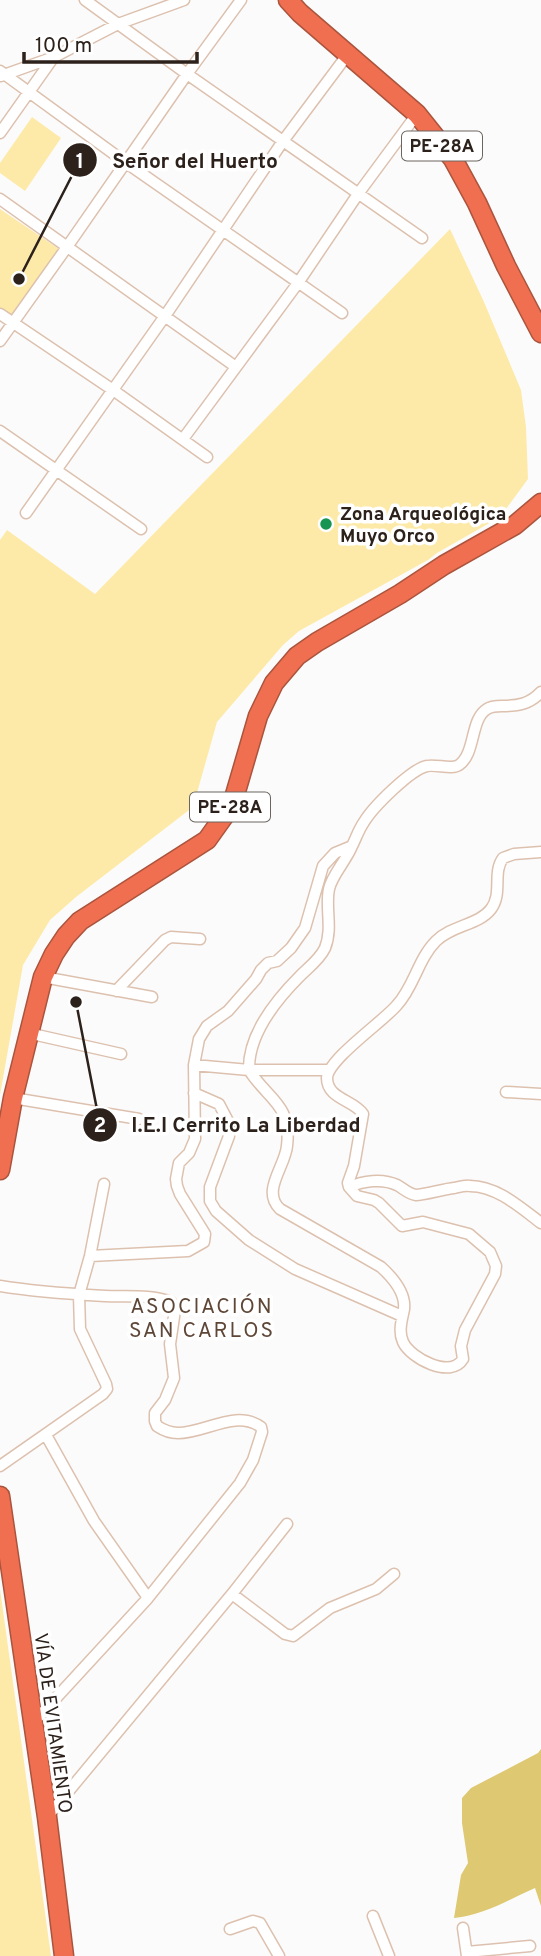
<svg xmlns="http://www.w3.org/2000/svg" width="541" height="1956" viewBox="0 0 541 1956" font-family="Overpass,sans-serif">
	<rect width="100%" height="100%" fill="#fbfbfb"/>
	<path fill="#fdeaa8" d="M32,117L61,138L25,191L0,173V163Z
		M0,209L59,249L12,318L0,310Z
		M450,229L484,302L521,390L526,427L528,479L500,517L437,553L428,560L299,631L283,645L217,722L193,807L76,897L50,920L23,965L0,1095V540L7,530L95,594Z
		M0,1589L51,1956H0Z"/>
	<path fill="#dfc872" d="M541,1749V1906L535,1888C508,1900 484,1915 454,1918L461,1875L468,1863L462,1823V1798L471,1788L538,1753Z"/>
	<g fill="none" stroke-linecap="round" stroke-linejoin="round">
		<defs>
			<path id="street" d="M85,0L187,74L422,238
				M0,71L125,162L342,313
				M1,76L54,57L118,24L184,0
				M0,133L53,58
				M0,199L236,367
				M0,314L113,390L207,457
				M0,341L67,247L187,74L241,0
				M0,431L141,529
				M183,439L298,283L358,194L417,114
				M26,513L165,316L283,141L348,54
				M43,977L152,997
				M116,991L165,940L171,937L200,939
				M28,1033L121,1054
				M194,1065L249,1070C268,1100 292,1104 287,1146C285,1167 261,1191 280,1209L381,1267C392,1277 406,1292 404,1309C402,1320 398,1331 403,1342C411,1359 451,1379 463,1359L461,1346L465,1330L495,1274L496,1266L490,1252L469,1234L423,1222L402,1226L379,1203L374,1200L357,1196L349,1187L348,1183L354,1166L363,1114C354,1100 327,1099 327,1078C328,1059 384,1021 397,1005C414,987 418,959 436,941C452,925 479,925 491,909C503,893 492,873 503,858L514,854L541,852
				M329,1070H249C248,1034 276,1000 300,976C308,968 320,959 325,948C333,928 325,908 329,889C332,875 346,861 352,846
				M506,1092L541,1094
				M194,1093L219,1104L228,1121L229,1136L210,1187V1201L216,1211L249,1240L295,1269L402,1316
				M13,1098L139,1119
				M349,1187C363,1181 382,1178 397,1185C403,1188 408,1194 416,1195C424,1195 444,1189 454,1188C459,1187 465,1185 470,1186C497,1186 521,1208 541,1223
				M90,1256L188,1251L204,1242L205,1234L180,1194L177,1186L176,1179L179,1163L189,1153L195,1139L194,1065L199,1039L207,1026L228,1011L256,979L261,970L268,963L277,961L291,948L305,928L323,866L335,853L352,846C356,838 359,829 364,822C373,807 411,769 427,766C436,764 452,770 459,765C476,753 470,719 487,709C491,706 498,706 502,706C518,706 530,704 541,692
				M0,1286C35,1292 70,1294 105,1296C126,1297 151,1294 171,1302L175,1310L170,1344L174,1378L165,1400L155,1413V1421L157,1426C163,1430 171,1433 178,1433C205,1433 236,1409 261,1427L262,1432L253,1460L240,1483L148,1598L33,1723
				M46,1435L94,1521L148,1598
				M0,1466L103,1394L107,1389L106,1384L80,1329L79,1295L90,1256L104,1184
				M232,1594L285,1634L293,1636L330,1608L376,1589L394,1574
				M48,1816L232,1594L287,1524
				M373,1916L389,1956
				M463,1928L467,1956
				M230,1929L253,1921L260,1923L279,1956
				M467,1952L530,1946"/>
			<path id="highway" d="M288,0L300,13L417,114L453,159L477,203L506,266L541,333
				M0,1170L13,1098L43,977L54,954L66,936L80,921L207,840L232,805L258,716L274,683L297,656L317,642L400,594L444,565L515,525L541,503
				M0,1496L47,1817L64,1956"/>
		</defs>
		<use href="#street" stroke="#ddc1af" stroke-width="13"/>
		<use href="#highway" stroke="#ab543d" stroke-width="21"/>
		<use href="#street" stroke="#fff" stroke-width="10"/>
		<use href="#highway" stroke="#ef6f50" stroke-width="18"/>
	</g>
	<circle fill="#169552" stroke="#fff" stroke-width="2.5" cx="326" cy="524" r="7"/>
	<g text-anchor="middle" stroke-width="7" stroke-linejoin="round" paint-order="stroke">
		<g fill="#fff" stroke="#6b645f" stroke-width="2">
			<rect x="402" y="131.5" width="80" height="29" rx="5"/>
			<rect x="190" y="792.5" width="80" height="29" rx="5"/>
		</g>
		<g font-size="18" font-weight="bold" fill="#2c211b">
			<text x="442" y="152">PE-28A</text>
			<text x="230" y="813">PE-28A</text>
		</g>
		<g font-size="19" font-weight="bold" fill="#2c211b" stroke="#fff" text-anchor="start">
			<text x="340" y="520">Zona Arqueológica<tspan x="340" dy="22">Muyo Orco</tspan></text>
		</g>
		<g font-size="19" fill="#2c211b" stroke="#fff">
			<text transform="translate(54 1723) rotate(82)" y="7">VÍA DE EVITAMIENTO</text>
		</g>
		<g font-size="21" letter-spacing="2" fill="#5f4738" stroke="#fff">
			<text x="202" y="1313">ASOCIACIÓN<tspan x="202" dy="24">SAN CARLOS</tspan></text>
		</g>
	</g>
	<path fill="none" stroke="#2c211b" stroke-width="2.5" d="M19 279L80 160M76 1002L100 1125"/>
	<g fill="#2c211b" stroke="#fff" stroke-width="2.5">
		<circle cx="19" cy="279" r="7"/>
		<circle cx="76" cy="1002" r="7"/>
		<circle cx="80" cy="160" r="18"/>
		<circle cx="100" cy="1125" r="18"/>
	</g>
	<g font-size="21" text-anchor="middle" font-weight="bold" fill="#fff">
		<text x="80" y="168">1</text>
		<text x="100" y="1132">2</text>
	</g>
	<g font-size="21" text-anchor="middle" font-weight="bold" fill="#2c211b" stroke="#fff" stroke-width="7" stroke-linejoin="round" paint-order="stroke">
		<text x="195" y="168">Señor del Huerto</text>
		<text x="246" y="1132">I.E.I Cerrito La Liberdad</text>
	</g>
	<path d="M24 52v10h173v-10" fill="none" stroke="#2c211b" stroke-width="3.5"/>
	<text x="35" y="52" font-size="21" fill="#2c211b" stroke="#ffffff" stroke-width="5" paint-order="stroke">100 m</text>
</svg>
